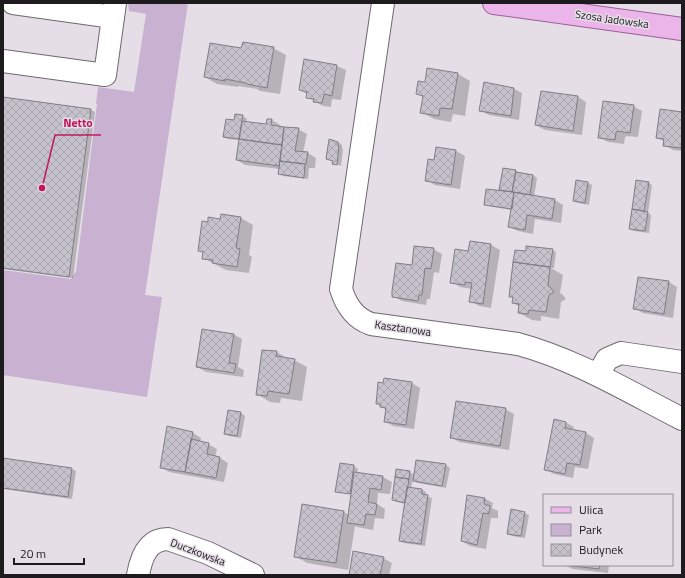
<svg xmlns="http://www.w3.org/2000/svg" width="685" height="578" viewBox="0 0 685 578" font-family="'Titillium Web',sans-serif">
	<defs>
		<pattern id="building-cross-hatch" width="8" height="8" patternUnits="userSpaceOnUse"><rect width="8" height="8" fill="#c6c2cc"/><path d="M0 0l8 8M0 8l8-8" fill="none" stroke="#aaa6af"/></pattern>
	</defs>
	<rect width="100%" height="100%" fill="#e5dee7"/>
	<path fill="#c9b1d1" d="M128,3H188L145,295L162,297L147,397L3,375V270L71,279L76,271L97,104H96L98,87L134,92L146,14L129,11Z"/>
	<path fill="#0003" d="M273,48L286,55L280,94L260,91L257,89L238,86V87L217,84L205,77L242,49Z
		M304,60L337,66L346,70L341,100L332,99L331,107L323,106L316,102L307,97V94L300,90Z
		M458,74L470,81L465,116L453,114L451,122L434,119L421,112L424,97L418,94L426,83Z
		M514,89L522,93L519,120L489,115L480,110Z
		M541,92L578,97L586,102L582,135L545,130L536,125Z
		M3,98L91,110L95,112L73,278L3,269Z
		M633,106L642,111L638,137L626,136V137H625L624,144L608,142L599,137Z
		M682,113V151L673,150L664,145L665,142L657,138Z
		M243,116L247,119L246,122L266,125L272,120L280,125V127L298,129L307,134L303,153H308L316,158L315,168H309L308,179L283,176L279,174L280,169L245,165L237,160L240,140L228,139L224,137L235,121Z
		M338,142L342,145V148L343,149L341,166L333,163V161L327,158Z
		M436,148L456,151L465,156L460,189L435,185L426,180L434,161Z
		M504,169L533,175L537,178L534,197L555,200L563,205L561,223L535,219L533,234L518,231L509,227L512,210L489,206L485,204L500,192Z
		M637,181L648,183L652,185L648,213L651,215L649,233L634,231L630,229Z
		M588,183L592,185L589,205L578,203L574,200Z
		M241,218L253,225L249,255L252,257L249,273L226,270L203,258L204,253L199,250L209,223L221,220Z
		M471,242L491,245L500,250L491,308L479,306L470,301L472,289L460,287L451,282L469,252Z
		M433,249L442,254L439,273L434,272L430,299H427L426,305L402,301L393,296L412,266Z
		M552,250L556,252L554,268H551L563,275L560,293L563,295L566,299L561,302L559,319L541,316V321L532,320L519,313L520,307L513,303L514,298L510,296L526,252Z
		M639,278L669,282L677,287L673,318L643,313L634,308Z
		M233,334L242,339L238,367L244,370L243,377L206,372L197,367Z
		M277,352L288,359L294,360L307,367L302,401L281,398L280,403L270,402L257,394Z
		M412,383L420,388L414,429L393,426L385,421L386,410L377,403Z
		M505,409L514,414L509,450L459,442L451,437Z
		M229,411L241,413L245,416L241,438L229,436L225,434Z
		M565,422L574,427L573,430L586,433L594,438L588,469L575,467L573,478L554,474L545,469Z
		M193,433L201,438L200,442L208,444L217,449L215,457L220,458L228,463L224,482L169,472L161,467Z
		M3,459L72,469L76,471L72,499L3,489Z
		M341,464L354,466L358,469L357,474L383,477L392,482L390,494L378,493L377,504L385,509L384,519L375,518L373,530L357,527L355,526L348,570L307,563L295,556L344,512L349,515L355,494L339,492V493L336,492Z
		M446,465L450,468L446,488L418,483L413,480L411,488L422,490L426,492V496L432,498L425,546L404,543L400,541L406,504L397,502L393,500L409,472L415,475Z
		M484,498L493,503L492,508L498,511V518H491L486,549L470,546L462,541Z
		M524,513L529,515L525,538L512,536L508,534Z
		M383,558L392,563L389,575H350Z
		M565,565H609L608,573L572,569Z"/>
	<path fill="url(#building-cross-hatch)" stroke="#817d86" d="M243,42L274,47L267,88L247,84L246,83L225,79V81L204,77L210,43L241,48Z
		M304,59L337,65L332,96L324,94L322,103L313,102L314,99L306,98L307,92L299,90Z
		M427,68L458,73L452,109L440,108L439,116L420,113L423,96L416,94L418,81L425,82Z
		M484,82L514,88L511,116L479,111Z
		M541,91L578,96L573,131L535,125Z
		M3,97L91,109L69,277L3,268Z
		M603,101L634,105L630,133L617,131V132H616L615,140L598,138Z
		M660,109L682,112V141L681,148L663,146L664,139L656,138Z
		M235,114L243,115L239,139L223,137L226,119L234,120Z
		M267,119H272L271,125L284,127L282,145L239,139L242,121L266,124Z
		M284,127L299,128L295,151L308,152L306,164L280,161Z
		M239,139L282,145L279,166L236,160Z
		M329,139L338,142V145L339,146L337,165L332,164L333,161L326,159Z
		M436,147L456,150L451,185L425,181L428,159L434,160Z
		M280,161L305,164L304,178L278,174Z
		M503,168L516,170L512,192L499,190Z
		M516,172L533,175L530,195L512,192Z
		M576,180L588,182L585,203L573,201Z
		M636,180L649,182L644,211L632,209Z
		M486,189L514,192L512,209L484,205Z
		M514,192L555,199L552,219L527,215L525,230L508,227Z
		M632,209L648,212L645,231L629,229Z
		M221,214L241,217L236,248L240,249L237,267L212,263L213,260L202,259L203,252L198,251L202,221L208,222V217L220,219Z
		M470,241L491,244L483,304L469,302L472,283L465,282V285L450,283L455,249L468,251Z
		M414,246L434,248L431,269L425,268L422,295H419L418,301L392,297V291L396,263L412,265Z
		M526,246L553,249L550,267L513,262L515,250L526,251Z
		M513,262L550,267L548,286L550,287L554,292L549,295L546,312L529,310L528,314L518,313L519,304L512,303L513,297H509Z
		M638,277L669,281L664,314L633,309Z
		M202,329L234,334L229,363L236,364L234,373L196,367Z
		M262,350L277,351L276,356L295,359L289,394L268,391L267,396L256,395Z
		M384,378L412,382L406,425L384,422L386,408L380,407V404H376L378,382L383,383Z
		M456,401L506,408L500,446L450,438Z
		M228,410L241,412L237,436L224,434Z
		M554,419L566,422L565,428L586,432L580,465L567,463L565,474L544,470Z
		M167,426L193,432L185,472L160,468Z
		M191,439L209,443L207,454L220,457L216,478L185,472Z
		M3,458L72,468L68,497L3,488Z
		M416,460L446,464L442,486L413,481Z
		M340,463L354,465L350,494L335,492Z
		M396,469L410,471L409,479L395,477Z
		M354,472L383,476L381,490L370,488L368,502L377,504L375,515L366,514L364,525L347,523Z
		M395,477L409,479L405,503L392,500Z
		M407,487L422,489V494L428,495L421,544L399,541Z
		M467,495L485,498L484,504L490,506L489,514L483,513L477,545L461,541Z
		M302,504L344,511L336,563L294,557Z
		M511,509L525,512L521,536L507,534Z
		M353,551L384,557L380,575H349Z
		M565,565H600L599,569Z"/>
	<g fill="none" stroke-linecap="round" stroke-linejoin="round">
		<defs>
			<path id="minor" d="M13,3L113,17
				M383,3L341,289C346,305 354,318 371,324L518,344C577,360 629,392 682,419
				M3,61L105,75L115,3
				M598,375L607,359L621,353L682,362
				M138,575C141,558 147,539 168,539L208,553L253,575"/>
			<path id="major" d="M494,3L682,29"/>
		</defs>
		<use href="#minor" stroke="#6f6971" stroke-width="24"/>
		<use href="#major" stroke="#9b5f99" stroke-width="24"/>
		<use href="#minor" stroke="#fff" stroke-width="22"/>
		<use href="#major" stroke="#ecb5e9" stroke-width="22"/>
	</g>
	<g text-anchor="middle" stroke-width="3" stroke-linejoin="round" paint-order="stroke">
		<g font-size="11" fill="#1d1b1e" stroke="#e5dee7">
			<text transform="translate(612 19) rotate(8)" y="4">Szosa Jadowska</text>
			<text transform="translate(403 328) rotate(8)" y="4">Kasztanowa</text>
			<text transform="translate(198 552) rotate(21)" y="4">Duczkowska</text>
		</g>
	</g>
	<path fill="none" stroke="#c2185b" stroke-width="1.5" d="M42 188L55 135H101"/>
	<circle fill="#c2185b" stroke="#e5dee7" stroke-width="1.5" cx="42" cy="188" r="4"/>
	<g font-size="12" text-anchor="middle" font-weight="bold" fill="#c2185b" stroke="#e5dee7" stroke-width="3" stroke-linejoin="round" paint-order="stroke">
		<text x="78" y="127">Netto</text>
	</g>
	<rect width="685" height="578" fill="none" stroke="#1d1b1e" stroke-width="8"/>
	<rect x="543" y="494" width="130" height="72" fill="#e5dee7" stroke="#959097"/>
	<rect x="551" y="507" width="20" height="6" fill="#ecb5e9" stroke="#959097"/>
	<text x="579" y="514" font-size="12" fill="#1d1b1e">Ulica</text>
	<rect x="551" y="524" width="20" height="12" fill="#c9b1d1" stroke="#959097"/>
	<text x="579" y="534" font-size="12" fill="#1d1b1e">Park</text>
	<rect x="551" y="544" width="20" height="12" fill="url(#building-cross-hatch)" stroke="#959097"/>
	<text x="579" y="554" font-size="12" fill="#1d1b1e">Budynek</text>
	<path d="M14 558v6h70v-6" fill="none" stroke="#1d1b1e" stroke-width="2"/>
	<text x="20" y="558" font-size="12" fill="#1d1b1e" stroke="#e5dee7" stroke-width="3" paint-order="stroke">20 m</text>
</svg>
